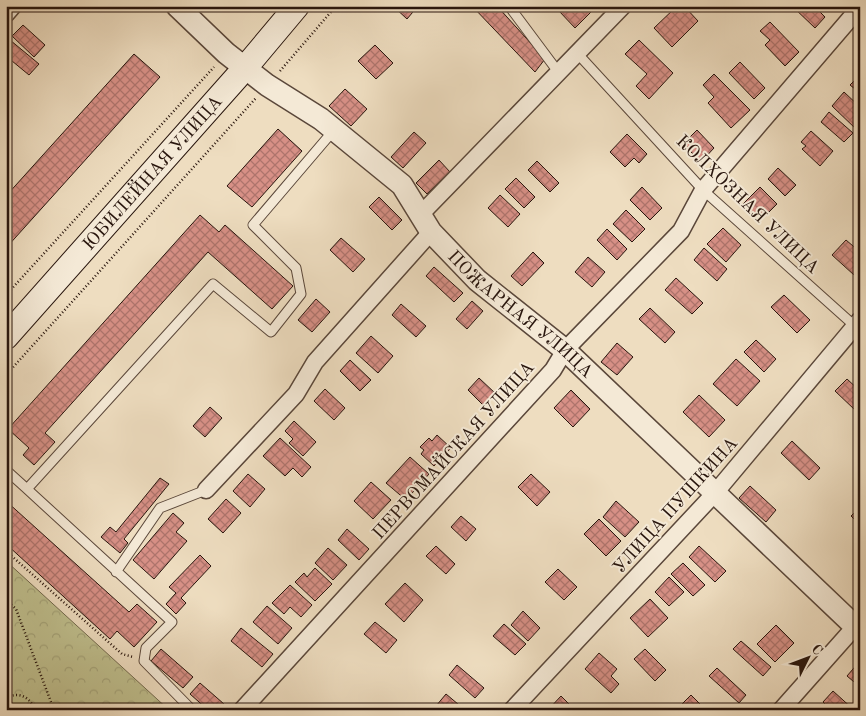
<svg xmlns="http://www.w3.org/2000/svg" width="866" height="716" viewBox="0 0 866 716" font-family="'Old Standard TT',serif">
	<defs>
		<pattern id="forest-crowns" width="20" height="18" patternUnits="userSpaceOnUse" patternTransform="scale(1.25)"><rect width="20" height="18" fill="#bfbf8e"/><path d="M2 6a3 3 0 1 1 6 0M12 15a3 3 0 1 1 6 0" fill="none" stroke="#a4a379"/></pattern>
		<pattern id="building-cross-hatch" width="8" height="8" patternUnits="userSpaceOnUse" patternTransform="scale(1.25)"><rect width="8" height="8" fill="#d79086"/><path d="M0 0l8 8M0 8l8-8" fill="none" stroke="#ae746c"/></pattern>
	</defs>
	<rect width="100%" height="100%" fill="#eeddc0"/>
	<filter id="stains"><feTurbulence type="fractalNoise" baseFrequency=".004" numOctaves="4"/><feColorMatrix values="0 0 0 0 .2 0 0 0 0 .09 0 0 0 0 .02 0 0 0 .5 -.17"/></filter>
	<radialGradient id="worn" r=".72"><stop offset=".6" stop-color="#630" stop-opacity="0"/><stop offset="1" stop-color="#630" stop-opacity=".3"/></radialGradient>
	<path fill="url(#forest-crowns)" stroke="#746a4e" d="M6,561L169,710H6Z"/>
	<path fill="url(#building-cross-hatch)" stroke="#28150d" d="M393,6H418L407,19Z
		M472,6H497L545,59L535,72Z
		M564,6H597L575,28L559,11Z
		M677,6H684L698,21L672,47L654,28Z
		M792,6H814L825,17L815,28Z
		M770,22L799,52L785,66L765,45L770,40L760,31Z
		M23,25L45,45L34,57L12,36Z
		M10,40L39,64L29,75L6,56V44Z
		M639,40L673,73L649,99L636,86L647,74L625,54Z
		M375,45L393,63L376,79L358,61Z
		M134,54L160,77L6,248V196Z
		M740,62L765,88L754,99L729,73Z
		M714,74L750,110L731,128L708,103L714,97L703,85Z
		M860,75V93L850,85Z
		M345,89L367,109L351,126L329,106Z
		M844,92L860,107V127L857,130L832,106Z
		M829,112L853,133L844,142L821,122Z
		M278,129L302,151L252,207L227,186Z
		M697,130L714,148L701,162L683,144Z
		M811,131L833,151L820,166L802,149L806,146L801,142Z
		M414,132L426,143L403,168L391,157Z
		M627,134L647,154L639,163L634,158L625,167L610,152Z
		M439,160L450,172L427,194L416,183Z
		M537,161L559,183L550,192L528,170Z
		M778,168L796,185L785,196L768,179Z
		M516,178L535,197L524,208L505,189Z
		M642,187L662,208L650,220L630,200Z
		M760,187L777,204L759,222L742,205Z
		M500,195L520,214L508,227L488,208Z
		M379,197L402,220L392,230L369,207Z
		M626,210L645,229L632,242L613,224Z
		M200,215L219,232L225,225L293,286L272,309L208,252L45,433L55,442L34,465L23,455L29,448L8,429Z
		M723,228L741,245L726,262L707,244Z
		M607,229L627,249L617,260L597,240Z
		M341,238L365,259L353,272L330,250Z
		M846,240L860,252V269L854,275L832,255Z
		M704,248L727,269L717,281L694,260Z
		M533,252L544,263L522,286L511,276Z
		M588,257L605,272L592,287L575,272Z
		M434,267L463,293L454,302L426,276Z
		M676,278L703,303L692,314L665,290Z
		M784,295L810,320L797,333L771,307Z
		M316,299L330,312L312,332L298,320Z
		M472,301L483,311L467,329L456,319Z
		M401,304L426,326L416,337L392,315Z
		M650,308L675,332L665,343L639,319Z
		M371,336L393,356L378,373L356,353Z
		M756,340L776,359L764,372L744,352Z
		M617,343L633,357L617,375L601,362Z
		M736,359L760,381L737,406L713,384Z
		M350,360L371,380L360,391L340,371Z
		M479,378L496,394L484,406L468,390Z
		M847,379L860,391V405L855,410L835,391Z
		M325,389L345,408L334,420L314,401Z
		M571,390L590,409L573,427L554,408Z
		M699,395L725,420L709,437L683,412Z
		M210,407L222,418L205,437L193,426Z
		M294,421L316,442L303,456L289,443L293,439L285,431Z
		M437,435L451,448L434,466L421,454L424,450L420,447L429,438L432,441Z
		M280,438L311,467L302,477L293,468L285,476L263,456Z
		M792,441L820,468L809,480L781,453Z
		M410,457L429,474L406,500L386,483Z
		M248,474L265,489L250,507L233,491Z
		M531,474L550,492L537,506L518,487Z
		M160,478L169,484L124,539L128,543L120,553L101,537L110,527L116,532Z
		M371,482L391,500L373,519L354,501Z
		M750,486L776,510L766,522L739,498Z
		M226,499L241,513L223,533L208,519Z
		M6,501L129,612L137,604L157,622L134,647L117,631L110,639L6,544Z
		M616,501L639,522L625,537L603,517Z
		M860,507V525L851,516Z
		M173,513L184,523L176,532L187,541L154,579L133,560Z
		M461,516L476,529L466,541L451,527Z
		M599,519L621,541L606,556L584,534Z
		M347,529L369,549L359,560L338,540Z
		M436,546L455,564L446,574L426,556Z
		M699,546L726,571L715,582L689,557Z
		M328,548L347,565L333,580L315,563Z
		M200,555L211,566L181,598L186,603L176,614L166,604L176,593L169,587Z
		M683,563L705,585L693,596L671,574Z
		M315,568L332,584L315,601L295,582L304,573L307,577Z
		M558,569L577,587L564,600L545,582Z
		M669,577L684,592L669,606L655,592Z
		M405,583L423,600L404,622L385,604Z
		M290,585L312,605L301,617L290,607L284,614L272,603Z
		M650,599L668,618L648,637L630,618Z
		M267,606L292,628L278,644L253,622Z
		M523,611L540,628L528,641L511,625Z
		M375,622L397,640L386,653L364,634Z
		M504,624L526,644L515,655L493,636Z
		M776,625L794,643L775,662L757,644Z
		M241,628L273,654L262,667L231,641Z
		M741,641L771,667L763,676L733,649Z
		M161,649L193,677L183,688L151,661Z
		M645,649L666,670L655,681L634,659Z
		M599,653L617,669L611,676L619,684L611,693L585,669Z
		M859,662L860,663V687L847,676Z
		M457,665L484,688L475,698L449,675Z
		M717,668L746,695L739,703L709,676Z
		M200,683L224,704L219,710H208L190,694Z
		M833,691L854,710H831L823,702Z
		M446,694L465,710H440L436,706Z
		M691,695L706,710H686L687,709L682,704Z
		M561,696L575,710H548Z"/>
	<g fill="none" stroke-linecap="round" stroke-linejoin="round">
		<defs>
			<path id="service" d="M509,6L559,73
				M577,53L703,190L857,328
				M6,470L27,489
				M116,572L160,508L206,490
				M192,710L144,661L146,648L172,622L27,489L213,284L271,332L301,294L296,268L253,225L334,130"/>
			<path id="minor" d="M6,14L13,6
				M420,215L623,6
				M206,490L296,394L315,362L431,232
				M242,710L553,370L565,350L681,231L703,190L860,7
				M512,710L715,493L860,320
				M781,710L860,621"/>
			<g id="tertiary">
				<path id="s1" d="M177,6L226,53L267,85L321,119L402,185L431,232L477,280L565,350L860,631"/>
			</g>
			<g id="secondary">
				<path id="s2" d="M6,337L245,68L297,6"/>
			</g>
		</defs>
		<use href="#service" stroke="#5a473a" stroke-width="11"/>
		<use href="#minor" stroke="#5a473a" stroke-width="19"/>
		<use href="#tertiary" stroke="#5a473a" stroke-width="24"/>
		<use href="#secondary" stroke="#28150d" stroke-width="26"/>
		<path stroke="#28150d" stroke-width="2.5" stroke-dasharray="1 2.5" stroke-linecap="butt" d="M280,71L336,6
			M6,295L214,67
			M6,375L256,98
			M6,551L122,654L133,657
			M6,600L16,609L54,710
			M6,698C19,691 30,697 35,710"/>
		<use href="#service" stroke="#f4e9d6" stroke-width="9"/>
		<use href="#minor" stroke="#f4e9d6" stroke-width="16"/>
		<use href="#tertiary" stroke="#f4e9d6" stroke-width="21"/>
		<use href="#secondary" stroke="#f4e9d6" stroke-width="24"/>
	</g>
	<g text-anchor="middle" stroke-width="4" stroke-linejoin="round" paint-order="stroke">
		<g font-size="18" fill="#28150d" stroke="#f4e9d6">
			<text dy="6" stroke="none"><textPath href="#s2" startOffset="220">ЮБИЛЕЙНАЯ УЛИЦА</textPath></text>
			<text transform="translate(748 204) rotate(44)" y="6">КОЛХОЗНАЯ УЛИЦА</text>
			<text dy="6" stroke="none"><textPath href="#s1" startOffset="465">ПОЖАРНАЯ УЛИЦА</textPath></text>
			<text transform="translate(453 450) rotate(-48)" y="6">ПЕРВОМАЙСКАЯ УЛИЦА</text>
			<text transform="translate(675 505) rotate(-48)" y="6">УЛИЦА ПУШКИНА</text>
		</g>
	</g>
	<rect width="866" height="716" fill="none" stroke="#eeddc0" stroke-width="25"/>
	<rect x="8" y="8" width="851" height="701" fill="none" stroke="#28150d" stroke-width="2.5"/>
	<rect x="12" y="12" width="841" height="691" fill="none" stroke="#28150d"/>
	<g transform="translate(808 658) rotate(48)" stroke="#f4e9d6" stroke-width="4" paint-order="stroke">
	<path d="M0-4L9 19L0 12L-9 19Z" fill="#28150d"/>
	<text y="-8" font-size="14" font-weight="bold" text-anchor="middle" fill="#28150d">С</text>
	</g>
	<rect width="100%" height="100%" filter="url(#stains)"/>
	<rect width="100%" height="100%" fill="url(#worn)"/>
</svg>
